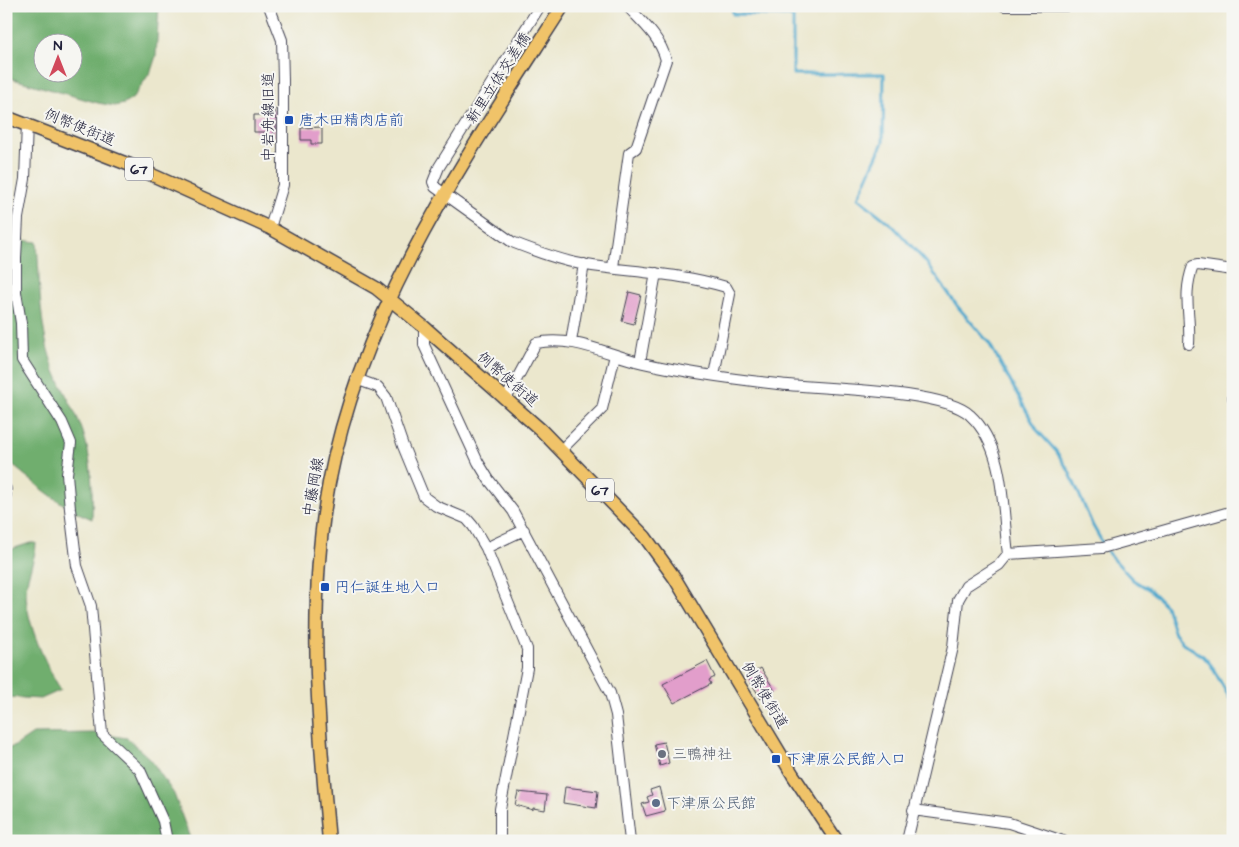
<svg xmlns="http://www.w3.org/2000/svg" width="1239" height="847" viewBox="0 0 1239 847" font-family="'Architects Daughter','Klee One',sans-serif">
	<rect width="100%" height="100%" fill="#f6f6f2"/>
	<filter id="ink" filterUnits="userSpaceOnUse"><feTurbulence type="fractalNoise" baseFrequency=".02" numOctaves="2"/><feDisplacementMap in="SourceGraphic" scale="10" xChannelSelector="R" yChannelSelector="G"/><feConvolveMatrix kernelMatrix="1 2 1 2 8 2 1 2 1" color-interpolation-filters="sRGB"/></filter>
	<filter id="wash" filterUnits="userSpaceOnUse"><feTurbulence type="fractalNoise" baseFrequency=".0096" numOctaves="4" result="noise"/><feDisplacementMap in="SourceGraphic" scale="20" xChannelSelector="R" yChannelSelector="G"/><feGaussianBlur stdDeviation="1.12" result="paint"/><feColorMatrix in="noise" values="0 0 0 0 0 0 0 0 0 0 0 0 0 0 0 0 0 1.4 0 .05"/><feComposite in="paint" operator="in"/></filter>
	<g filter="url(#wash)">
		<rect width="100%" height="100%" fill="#ebe7cd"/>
		<path fill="#70ae6e" stroke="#496854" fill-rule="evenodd" d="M6,6H159L156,56L151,71L133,98L124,104L115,106L98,103L6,77ZM42,42H72V72H42Z
			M6,238L37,242C40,282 39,325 52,363C60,387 75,408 83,432C92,460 93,490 92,519C60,507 33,481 6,460Z
			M30,543H36C36,559 26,575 26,592C26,622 45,664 61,690L41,699L6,697V551Z
			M94,733L127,738L151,760L174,794L191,841H6V749L15,746L33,734Z"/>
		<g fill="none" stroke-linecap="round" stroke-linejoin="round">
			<path stroke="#50a8cd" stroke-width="3" d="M732,6L733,14L793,16V74H884L883,142L858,198L893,226L926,262L958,307L989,343L1037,430L1056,451L1069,471L1093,526L1109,554L1133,580L1150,590L1166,606L1175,634L1183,643L1203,656L1211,665L1233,704"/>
		</g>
		<g id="blocks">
			<path fill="#e29ecb" d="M264,109H275L276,130H274V136H265V132H254V115H264Z
				M322,127V144H311V140H301V128Z
				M629,292L641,295L634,324L622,321Z
				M707,661L715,677L709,680L711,684L674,703L663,684Z
				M761,668L775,691L761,699L747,676Z
				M664,742L669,763L660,766L654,744Z
				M565,787L598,791L596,808L563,803Z
				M659,787L665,811L646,816L642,804L649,802L647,797L652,795L650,790Z
				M518,792L547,795L545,810L533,808V810L515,805Z"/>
		</g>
	</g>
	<g filter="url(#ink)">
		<use href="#blocks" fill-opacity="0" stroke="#404051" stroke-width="1"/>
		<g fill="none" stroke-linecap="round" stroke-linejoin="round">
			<defs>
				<path id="minor" d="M269,6L282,40L283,80V185L270,228
					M540,6L439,167L433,182L435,187L512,242C535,251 561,261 586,265C632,272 680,273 726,287L730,294L714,375
					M1004,6H1066
					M27,123L25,179L18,218L16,258V292L21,323L22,360L62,422L71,443L67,474L70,509L77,566L91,606L102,734L140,770L163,821L167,841
					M613,267L629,153L636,148L666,60C660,37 643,23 627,6
					M424,327V345L478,462L489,480L513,511L610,693L616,715L630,841
					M571,342L584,264
					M1189,344C1191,314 1182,296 1193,266L1198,265L1233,270
					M640,362L656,273
					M1233,365V398
					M356,379L378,387L386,397L403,446L424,497L436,506L467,519L473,526L486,548L527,649V668L500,809V841
					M506,399L536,343C573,335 608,355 643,363C687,373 733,379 778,384C818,389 943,389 970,415C1006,448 1002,509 1008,554L999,565L966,586L958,600L953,647L907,841
					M561,450L602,409L615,355
					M6,489V495
					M486,548L524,530
					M1008,554L1102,548L1233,511
					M913,810L1009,823L1063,841"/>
				<path id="major" d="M6,117L130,165L270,228L376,288L424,327L541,430L645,537L674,577L793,775L837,841
					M329,841C318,722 307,601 329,483C363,304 467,156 563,6"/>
			</defs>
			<use href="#minor" stroke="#404051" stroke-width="12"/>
			<use href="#major" stroke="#404051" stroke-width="15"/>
			<use href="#minor" stroke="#fff" stroke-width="10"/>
			<use href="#major" stroke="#f0c369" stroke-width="12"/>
		</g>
	</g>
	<g fill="#1a4fb4" stroke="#f6f6f2" stroke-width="2">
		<rect x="284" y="115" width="10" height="10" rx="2.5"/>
		<rect x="320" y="582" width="10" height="10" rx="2.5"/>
		<rect x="771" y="754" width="10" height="10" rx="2.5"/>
	</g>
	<circle fill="#6b7280" stroke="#f6f6f2" stroke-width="2" cx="662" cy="754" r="5"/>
	<circle fill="#5c6f8a" stroke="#f6f6f2" stroke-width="2" cx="656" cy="803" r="5"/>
	<g text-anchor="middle" stroke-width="4" stroke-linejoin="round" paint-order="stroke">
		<g fill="#f6f6f2" stroke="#626272" stroke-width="1">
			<rect x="125" y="157.5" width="28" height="23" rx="4"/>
			<rect x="586" y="478.5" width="28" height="23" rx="4"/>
		</g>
		<g font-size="14" font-weight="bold" fill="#22223b">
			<text x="139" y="174">67</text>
			<text x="600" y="495">67</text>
		</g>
		<g font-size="15" fill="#22223b" stroke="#f6f6f2">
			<text transform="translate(498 78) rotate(-57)" y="5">新里立体交差橋</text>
			<text transform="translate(268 117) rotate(-90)" y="5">中岩舟線旧道</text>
			<text transform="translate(80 127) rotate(22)" y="5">例幣使街道</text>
			<text transform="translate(508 379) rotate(41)" y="5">例幣使街道</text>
			<text transform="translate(313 487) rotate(-80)" y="5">中藤岡線</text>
			<text transform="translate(765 695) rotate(59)" y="5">例幣使街道</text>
		</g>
		<g font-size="15" fill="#164399" stroke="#f6f6f2" text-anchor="start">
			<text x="299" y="125">唐木田精肉店前</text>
			<text x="335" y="592">円仁誕生地入口</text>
			<text x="786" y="764">下津原公民館入口</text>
		</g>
		<g font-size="15" fill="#5b616d" stroke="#f6f6f2" text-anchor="start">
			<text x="672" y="759">三鴨神社</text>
		</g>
		<g font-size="15" fill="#4e5e75" stroke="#f6f6f2" text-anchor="start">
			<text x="666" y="808">下津原公民館</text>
		</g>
	</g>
	<rect width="1239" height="847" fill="none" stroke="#f6f6f2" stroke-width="25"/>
	<g transform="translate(58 58)"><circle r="24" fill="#f6f6f2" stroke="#a1a1a9"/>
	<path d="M0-4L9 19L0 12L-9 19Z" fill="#d1495b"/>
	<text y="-8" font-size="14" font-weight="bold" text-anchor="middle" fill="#22223b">N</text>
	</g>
</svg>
